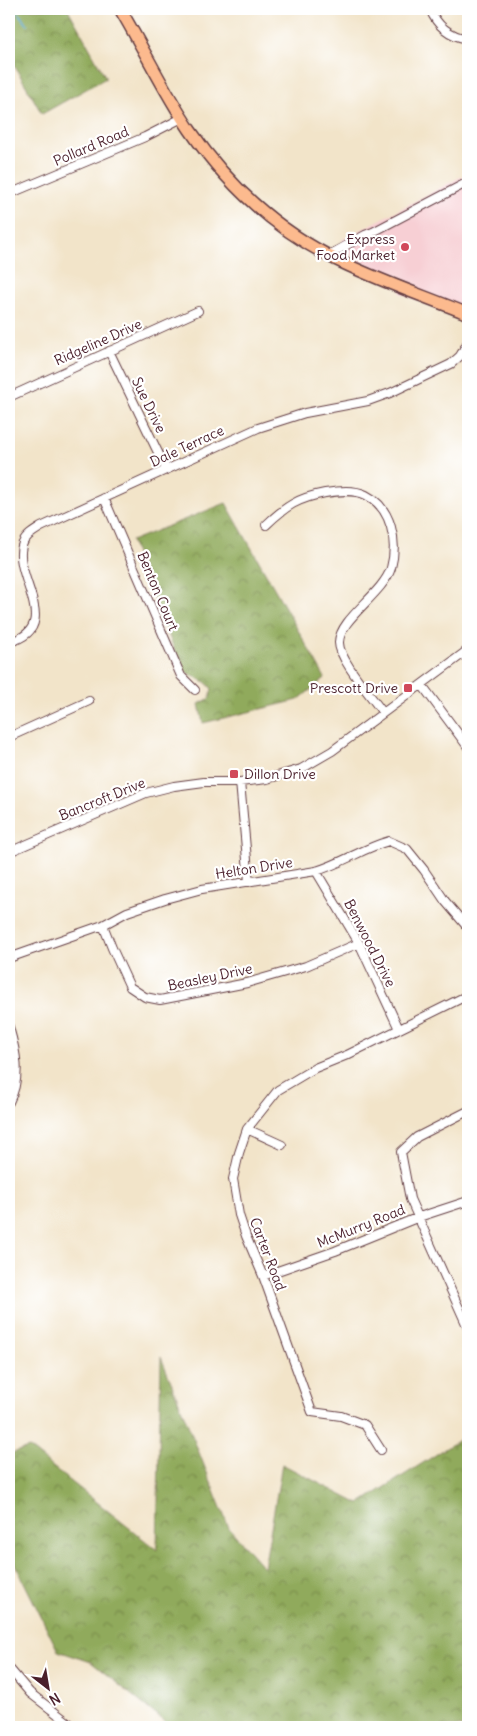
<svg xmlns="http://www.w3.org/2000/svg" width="477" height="1736" viewBox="0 0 477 1736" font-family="Delius,sans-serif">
	<defs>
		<pattern id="forest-crowns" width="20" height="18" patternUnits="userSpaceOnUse" patternTransform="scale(1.25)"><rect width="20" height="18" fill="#90aa5b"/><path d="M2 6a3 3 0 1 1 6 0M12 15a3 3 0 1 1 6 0" fill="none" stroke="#788a4b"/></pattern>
	</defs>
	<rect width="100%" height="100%" fill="#fff"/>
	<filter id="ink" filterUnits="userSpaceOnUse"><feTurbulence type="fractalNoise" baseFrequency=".02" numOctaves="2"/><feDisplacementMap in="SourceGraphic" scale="10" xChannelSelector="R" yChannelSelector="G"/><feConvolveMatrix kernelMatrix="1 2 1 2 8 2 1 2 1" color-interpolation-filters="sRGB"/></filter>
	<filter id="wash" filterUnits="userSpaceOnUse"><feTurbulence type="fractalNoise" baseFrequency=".0096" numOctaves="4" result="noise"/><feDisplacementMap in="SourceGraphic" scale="20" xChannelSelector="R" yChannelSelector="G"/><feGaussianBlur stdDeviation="1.12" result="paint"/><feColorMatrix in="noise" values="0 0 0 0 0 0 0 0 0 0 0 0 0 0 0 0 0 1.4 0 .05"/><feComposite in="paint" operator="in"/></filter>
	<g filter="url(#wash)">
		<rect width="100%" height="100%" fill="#f2e4c9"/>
		<path fill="#f7cfd4" d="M468,173V317L464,319L400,293L405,280L353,259L342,240Z"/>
		<path fill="url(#forest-crowns)" stroke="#6d6443" d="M9,9H68L106,78L42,114L9,56Z
			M226,503L325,678L298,700L203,723L199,704L210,698L212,689C203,676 190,679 181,666L131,541Z
			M161,1357L229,1528L264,1568L282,1464L359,1504L468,1434V1727H171L91,1662L58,1651L9,1552V1454L29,1448L157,1550Z"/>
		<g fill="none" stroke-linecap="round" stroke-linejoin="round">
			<path stroke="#56aad2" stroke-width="2" d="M15,9L27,24"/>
		</g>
	</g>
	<g filter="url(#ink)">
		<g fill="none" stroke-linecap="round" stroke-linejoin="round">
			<defs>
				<path id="street" d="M430,9C437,26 449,36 468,39
					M9,194L145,137L182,118
					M329,255L365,235L373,232L468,182
					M109,351L166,469
					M9,397L198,311
					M104,498L181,676L195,690
					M266,525C286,506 298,498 325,493C338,491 354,489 366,495C392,508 398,542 391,568C383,594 340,618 339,642C338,659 373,698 383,713
					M9,642C64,628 13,577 22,546C24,537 33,532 41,527L258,428L305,413L368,401L390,393L451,364L460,356L468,342
					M422,685L468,747
					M9,737L89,701
					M240,782L249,882
					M9,852L146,793L174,786L204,782H240L267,779L301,769L332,751L468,650
					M316,871L359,943L399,1029
					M103,925L112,948L130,987L145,997L160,1000L247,983L306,966L359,943
					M9,958L103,925L127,912L165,899L202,889L316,871C343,863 363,848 389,841L407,849L424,870L445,901L468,928
					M9,1027C16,1051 22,1078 9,1102
					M468,1111L417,1137L401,1152L410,1199L468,1328
					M247,1129L282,1145
					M263,1276L335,1251L419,1217L468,1201
					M381,1450L365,1425L341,1416L312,1412L263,1276L246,1236L239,1215L233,1179L239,1153L247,1129L278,1090L315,1068L347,1055L468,995
					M9,1668L30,1693L74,1727"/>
				<path id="primary" d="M120,9C144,49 164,92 190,130C226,183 272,226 329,256C373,279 422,295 468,314"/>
			</defs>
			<use href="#street" stroke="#633d43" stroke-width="10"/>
			<use href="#primary" stroke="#633d43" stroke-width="14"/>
			<use href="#street" stroke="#fff" stroke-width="8"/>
			<use href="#primary" stroke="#fcba8e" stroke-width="11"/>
		</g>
	</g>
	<g fill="#d1495b" stroke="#fff" stroke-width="2">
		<circle cx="405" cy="247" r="5"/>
		<rect x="403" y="683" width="10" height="10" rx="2.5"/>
		<rect x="229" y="769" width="10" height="10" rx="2.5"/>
	</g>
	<g text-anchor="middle" stroke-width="4.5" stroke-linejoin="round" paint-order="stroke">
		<g font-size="14" fill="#4a1f2b" stroke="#fff">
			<text transform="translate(91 146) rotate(-23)" y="5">Pollard Road</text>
			<text transform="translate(98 342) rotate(-24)" y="5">Ridgeline Drive</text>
			<text transform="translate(149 405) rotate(64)" y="5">Sue Drive</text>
			<text transform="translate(187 446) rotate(-25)" y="5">Dale Terrace</text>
			<text transform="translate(158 591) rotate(67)" y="5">Benton Court</text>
			<text transform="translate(102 799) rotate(-22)" y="5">Bancroft Drive</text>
			<text transform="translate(254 868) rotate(-9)" y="5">Helton Drive</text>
			<text transform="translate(370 943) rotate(63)" y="5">Benwood Drive</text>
			<text transform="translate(210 977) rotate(-12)" y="5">Beasley Drive</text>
			<text transform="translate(361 1226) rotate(-22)" y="5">McMurry Road</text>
			<text transform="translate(268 1254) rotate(69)" y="5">Carter Road</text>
		</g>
		<g font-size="14" fill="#4a1f2b" stroke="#fff" text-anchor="end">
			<text x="395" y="244">Express<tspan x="395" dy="16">Food Market</tspan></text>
			<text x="398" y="693">Prescott Drive</text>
			<text x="244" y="779" text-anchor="start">Dillon Drive</text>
		</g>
	</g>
	<rect width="477" height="1736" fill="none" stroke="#fff" stroke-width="30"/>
	<g transform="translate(48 1688) rotate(149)" stroke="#ffffff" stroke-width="4" paint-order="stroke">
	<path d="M0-4L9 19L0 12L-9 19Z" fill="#4a1f2b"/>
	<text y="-8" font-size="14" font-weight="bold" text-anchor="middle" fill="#4a1f2b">N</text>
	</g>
</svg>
